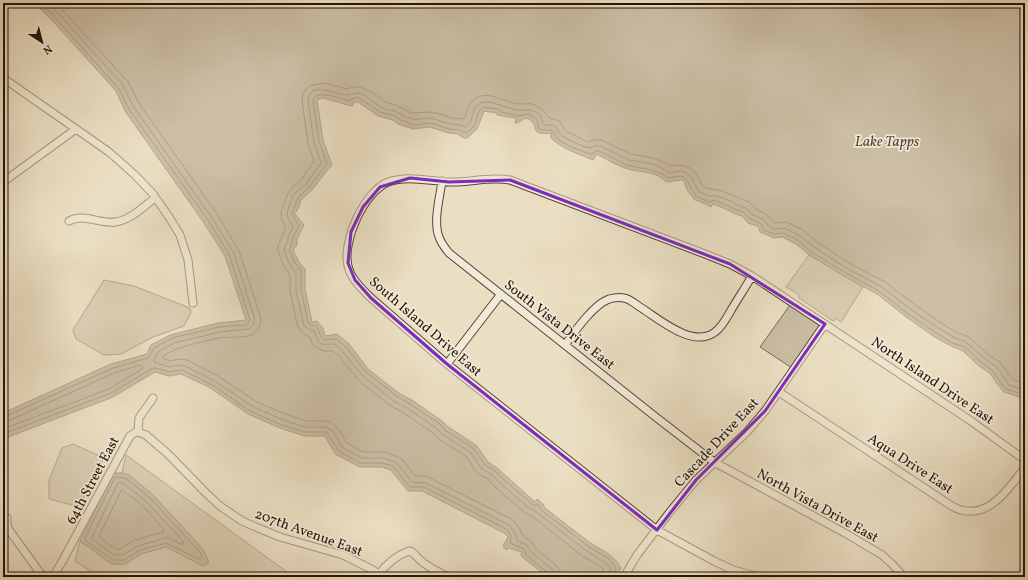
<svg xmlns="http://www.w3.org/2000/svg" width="1028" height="580" viewBox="0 0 1028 580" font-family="Vollkorn,serif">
	<rect width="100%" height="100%" fill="#ebdfc3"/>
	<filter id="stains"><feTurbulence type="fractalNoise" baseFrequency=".005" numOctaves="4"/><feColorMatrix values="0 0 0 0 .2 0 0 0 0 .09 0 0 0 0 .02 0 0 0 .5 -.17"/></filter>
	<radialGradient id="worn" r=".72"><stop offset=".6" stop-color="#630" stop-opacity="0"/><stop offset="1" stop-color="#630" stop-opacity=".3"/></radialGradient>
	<path fill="#c9bca3" stroke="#766855" d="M809,255L863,287L841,322L836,318L835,320L833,321L799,298L798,294L786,287Z
		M104,280L134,286L190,308L191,313L184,326L153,337L121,354L104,355L76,339L73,330Z
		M790,305L819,324L820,326L792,368L760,347Z
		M73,444L104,458L82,501L72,505L49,499V480L62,448Z
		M126,455L294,577H99L75,561L80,541L112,564H125L141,554L166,547L203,565V549L152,494L129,476L122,473Z"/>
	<path fill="#a79a83" stroke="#736451" d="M33,3H1014L1025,15V399L1004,392L997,384L990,373L979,366L963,351L951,346L933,336L905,316L877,294L844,276L807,253L796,244L782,237L774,238L760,232L759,228L757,226L748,223L742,216L733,213L728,210L713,204L711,207L701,202L695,200L687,190L684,181L681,180L666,182C656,170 638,173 625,168C616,165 606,159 597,154L593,160C579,154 562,149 551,138V133C526,136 542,123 526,118C522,119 519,123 515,123L516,118L497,115V113L484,111L477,129L467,138H464L458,134L449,133L430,127L413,129L398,124L393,120L378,116L358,102H355L352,106L323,98L317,100L323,140L332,165L326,172L312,190L301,200L299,207L295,214L304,225L297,239V245L293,250L299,262L305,269V289L312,322L317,321L323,328L325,336L337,334L349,344L368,369L400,394L412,400L442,421L447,426L477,446L488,462L496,467L506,476L535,502L537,499L544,505V507C558,518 573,530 588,541C600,550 614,554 621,568L616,577H563L561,575L559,577H549L545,575L521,556L522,552L509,548L506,550L503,546L508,537L504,533L422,491H408L391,470L382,467H360L335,454L325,436H304L280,428L248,414L209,387L181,374L169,376L155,372L113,397L3,439V413L111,364L147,354L151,345L170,335L218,323L246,320L225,256L204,223L125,111L116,91L49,17Z
		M113,473H122L129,475L152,494L203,549L209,563L203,566L166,547L141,554L125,564H112L80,541Z"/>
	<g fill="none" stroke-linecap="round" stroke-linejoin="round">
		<path stroke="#665645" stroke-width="1" d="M47,3L56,11L123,85L133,106L212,218L234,253L254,317C255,323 253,327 248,329L220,332L174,343L158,352L154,360V362L169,367L180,365L185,366L213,380L252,406L283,420L305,427H325L328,428L333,431L342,447L362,458H383L395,462L398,464L412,482L426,483L509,525L515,533L517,541L527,545L531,552L552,569L554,572V577
			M56,3L128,82L139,103L217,214L239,251L260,315C262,322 260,329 253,334C244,339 229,336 219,338C200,342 181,346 164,355L163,358L170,361L180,359L187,360L216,375L255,401L285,414L306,421H325L331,422L337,427L347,443L363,452H384L398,457L403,460L415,476H423L428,477L513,520L520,529L523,536L531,541L536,549L556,565L559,570L560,577
			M3,416H6L113,368L148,358L150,356L154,348L172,338L219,327L246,325L248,323L250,320L229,254L208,220L129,109L119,89L52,14L40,3
			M3,421H8L114,373L140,365L143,367L142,369L109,389L3,429
			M3,434L111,393L153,368H156L169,372L182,370L211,384L250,411L282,425L304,432H326L328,434L339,451L360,463H382L393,466L410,487H424L506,529L511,536L510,543L524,549L526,555L548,573L549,577
			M116,477H121L127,479L149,497L199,551L202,556L201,558L199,559L166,543L140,550L124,560H113L86,541L85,538L106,495Z
			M120,482L124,484L146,501L183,541V544H181L169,538H165L138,546L122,555H114L92,539V537L118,483Z
			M122,490L142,505L164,530L163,532L135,540L120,549H116L100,538L99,536L121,491Z
			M602,577L603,569V568L581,555L532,516L525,513L496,488L488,479L478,474L474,469L467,457L439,439L433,433L404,413L391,406L359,381L338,355L333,351H324L317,348L312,343L310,337L304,334L300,330L297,324L290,291V275L284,266L278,252V246L286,227L282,220L281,213L287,195L292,188L301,180L314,161L308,143L302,100L303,94L305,90L310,86L314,85L325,83L347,89L353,87H361L373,93L386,102L398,106L411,113L429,112L440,114L451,118L463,119L465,118C467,110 469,101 478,97C492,91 506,104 520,104C528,104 531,102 538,107C543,109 546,114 549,118C564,120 559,125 568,132L588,142L595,140H601L631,154L653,158L661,161L671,166L682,165L690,168L696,173L703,187L710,189L719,190L749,202L757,210L766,214L773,222L776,223L786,222L803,230L817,242L851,264L885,282L914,304L941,323L957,333L967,336L972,340L989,355L1001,363L1008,374L1013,380L1025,383
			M608,577L611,568L606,563L585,550L539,514L535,511L529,508L500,483L491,474L482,469L471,453L442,434L436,428L407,408L395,402L363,376L342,351L335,344C319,344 321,348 314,331L308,329L304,326L296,290V273L289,263L284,251L285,246L288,241V236L293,227L288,218L287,213L292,197L296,192L306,184L321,163L314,142L308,101C309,80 335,94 346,95C351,96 355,92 360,93C368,96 374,103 381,107C386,110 390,110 395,111C401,114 405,118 412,119C417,120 422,118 427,118C436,118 442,123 451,124C456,125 460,124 465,127C475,122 470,109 479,104C489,97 509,111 521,110C526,110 530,109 536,112C541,115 542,120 544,125C563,125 553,130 564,137C572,142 580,145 589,148L595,146H600L629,160L652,164L660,167L670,173L680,171L685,172L691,177L699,192L709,196H717L731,201L735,204L746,208L753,215L763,219L769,226L775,229L785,228L800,236L814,247L848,269L882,287L910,309L938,328L955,338L964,341L968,344L985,359L997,367L1004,378L1009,385L1025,390
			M613,577L616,568L609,559L588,546L541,510L539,505H534L532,504L503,479L494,470L485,465L474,449L445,430L440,424L410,404L398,397L366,372L346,347L336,339C333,339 329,340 326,340C320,339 319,330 316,326L311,325L308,323L301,289V271L294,261L289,250L292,243L293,237L299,226L292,214L298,198L309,187L327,164L319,141L313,101C316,88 340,99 349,101L354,98H359L380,112L395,116L401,120L413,125L431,123L449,129L460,130L466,133C481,125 473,115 483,107L498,109L501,112L519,116L526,114L530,115L534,117L537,120L539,129L542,130H552C555,133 554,135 557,138C566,146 579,150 590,154H592L595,151H599C608,155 617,161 627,165C641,169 656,168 668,178L680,176L685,178L687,180L691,188L696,196L709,202L715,200L729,206L734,209L743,212L750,219L760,223L762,226L764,230L774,234L783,233L798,240L811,252L846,273L879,291L907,313L935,332L952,343L962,346L966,348L982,363L993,371L1000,382L1006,389L1025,395"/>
		<defs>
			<path id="minor" d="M3,78L109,152L135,175L153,194L169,217L180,235L188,260L193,303
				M442,181C440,197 433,221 439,237C441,243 445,248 449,253L657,418L714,462L845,533L882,555L892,564L904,577
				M3,182L76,129
				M69,221C84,213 99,224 115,222C131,220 143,207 155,198
				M565,345C575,331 593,305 609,299C613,298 619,297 624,298C630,299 635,304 640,307C659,319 693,349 715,332C722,327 726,319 730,312C737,300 745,288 752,276
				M447,364L501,294
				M779,392L947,503C952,506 956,509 961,510C991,518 1009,487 1025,468
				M138,432L146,435L168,454L206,493L220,506L242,521L258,528L280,537L343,555L373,570L382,577
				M7,518V524L9,530L43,577
				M377,576C385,566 397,555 409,551C414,552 415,555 419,559C426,566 440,573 449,577
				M53,577L63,560L130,436L136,432H138L139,418L153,398
				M624,577L637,555L669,513L696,480L747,432L765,411L825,324
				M759,577L733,570L714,561L657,530L447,364L371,298C362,289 351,279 348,266C342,241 364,192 388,182C408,175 428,181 449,182C469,183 489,176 510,180L705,254L730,264L752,276L971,421L1025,460"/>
		</defs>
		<use href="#minor" stroke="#564636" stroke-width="9"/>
		<use href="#minor" stroke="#f2ead8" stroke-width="7"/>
	</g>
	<path d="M0 0H1028V580H0ZM410,178L449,182L510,180L730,264L825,324L765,411L696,480L657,530L447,364L371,298L355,280L348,263L351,232L363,207L380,187Z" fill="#ebdfc3" fill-opacity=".55" fill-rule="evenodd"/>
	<path fill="none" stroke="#7b2cbf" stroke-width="3" stroke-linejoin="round" d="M410,178L449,182L510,180L730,264L825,324L765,411L696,480L657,530L447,364L371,298L355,280L348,263L351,232L363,207L380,187Z"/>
	<g text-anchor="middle" stroke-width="3.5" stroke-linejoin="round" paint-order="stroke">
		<g font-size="14" fill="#241307" stroke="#f2ead8">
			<text transform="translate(560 324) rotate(38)" y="5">South Vista Drive East</text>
			<text transform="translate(426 326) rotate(41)" y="5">South Island Drive East</text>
			<text transform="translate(933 380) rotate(34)" y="5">North Island Drive East</text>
			<text transform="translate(716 442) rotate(-47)" y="5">Cascade Drive East</text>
			<text transform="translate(911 463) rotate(33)" y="5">Aqua Drive East</text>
			<text transform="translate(92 480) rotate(-62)" y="5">64th Street East</text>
			<text transform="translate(818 505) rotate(29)" y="5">North Vista Drive East</text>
			<text transform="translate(309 532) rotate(20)" y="5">207th Avenue East</text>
		</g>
		<g font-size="15" font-style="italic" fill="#584939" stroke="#f2ead8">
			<text x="887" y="146">Lake Tapps</text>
		</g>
	</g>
	<rect width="1028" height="580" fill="none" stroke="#ebdfc3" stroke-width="16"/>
	<rect x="4" y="4" width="1020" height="572" fill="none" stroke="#241307" stroke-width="2"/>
	<rect x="8" y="8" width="1012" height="564" fill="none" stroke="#241307"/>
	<g transform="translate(42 42) rotate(144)" stroke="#f2ead8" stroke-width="3" paint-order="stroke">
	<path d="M0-3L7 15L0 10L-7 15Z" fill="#241307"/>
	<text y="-6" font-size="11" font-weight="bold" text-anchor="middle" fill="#241307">N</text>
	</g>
	<rect width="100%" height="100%" filter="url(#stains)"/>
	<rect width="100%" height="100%" fill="url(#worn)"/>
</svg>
